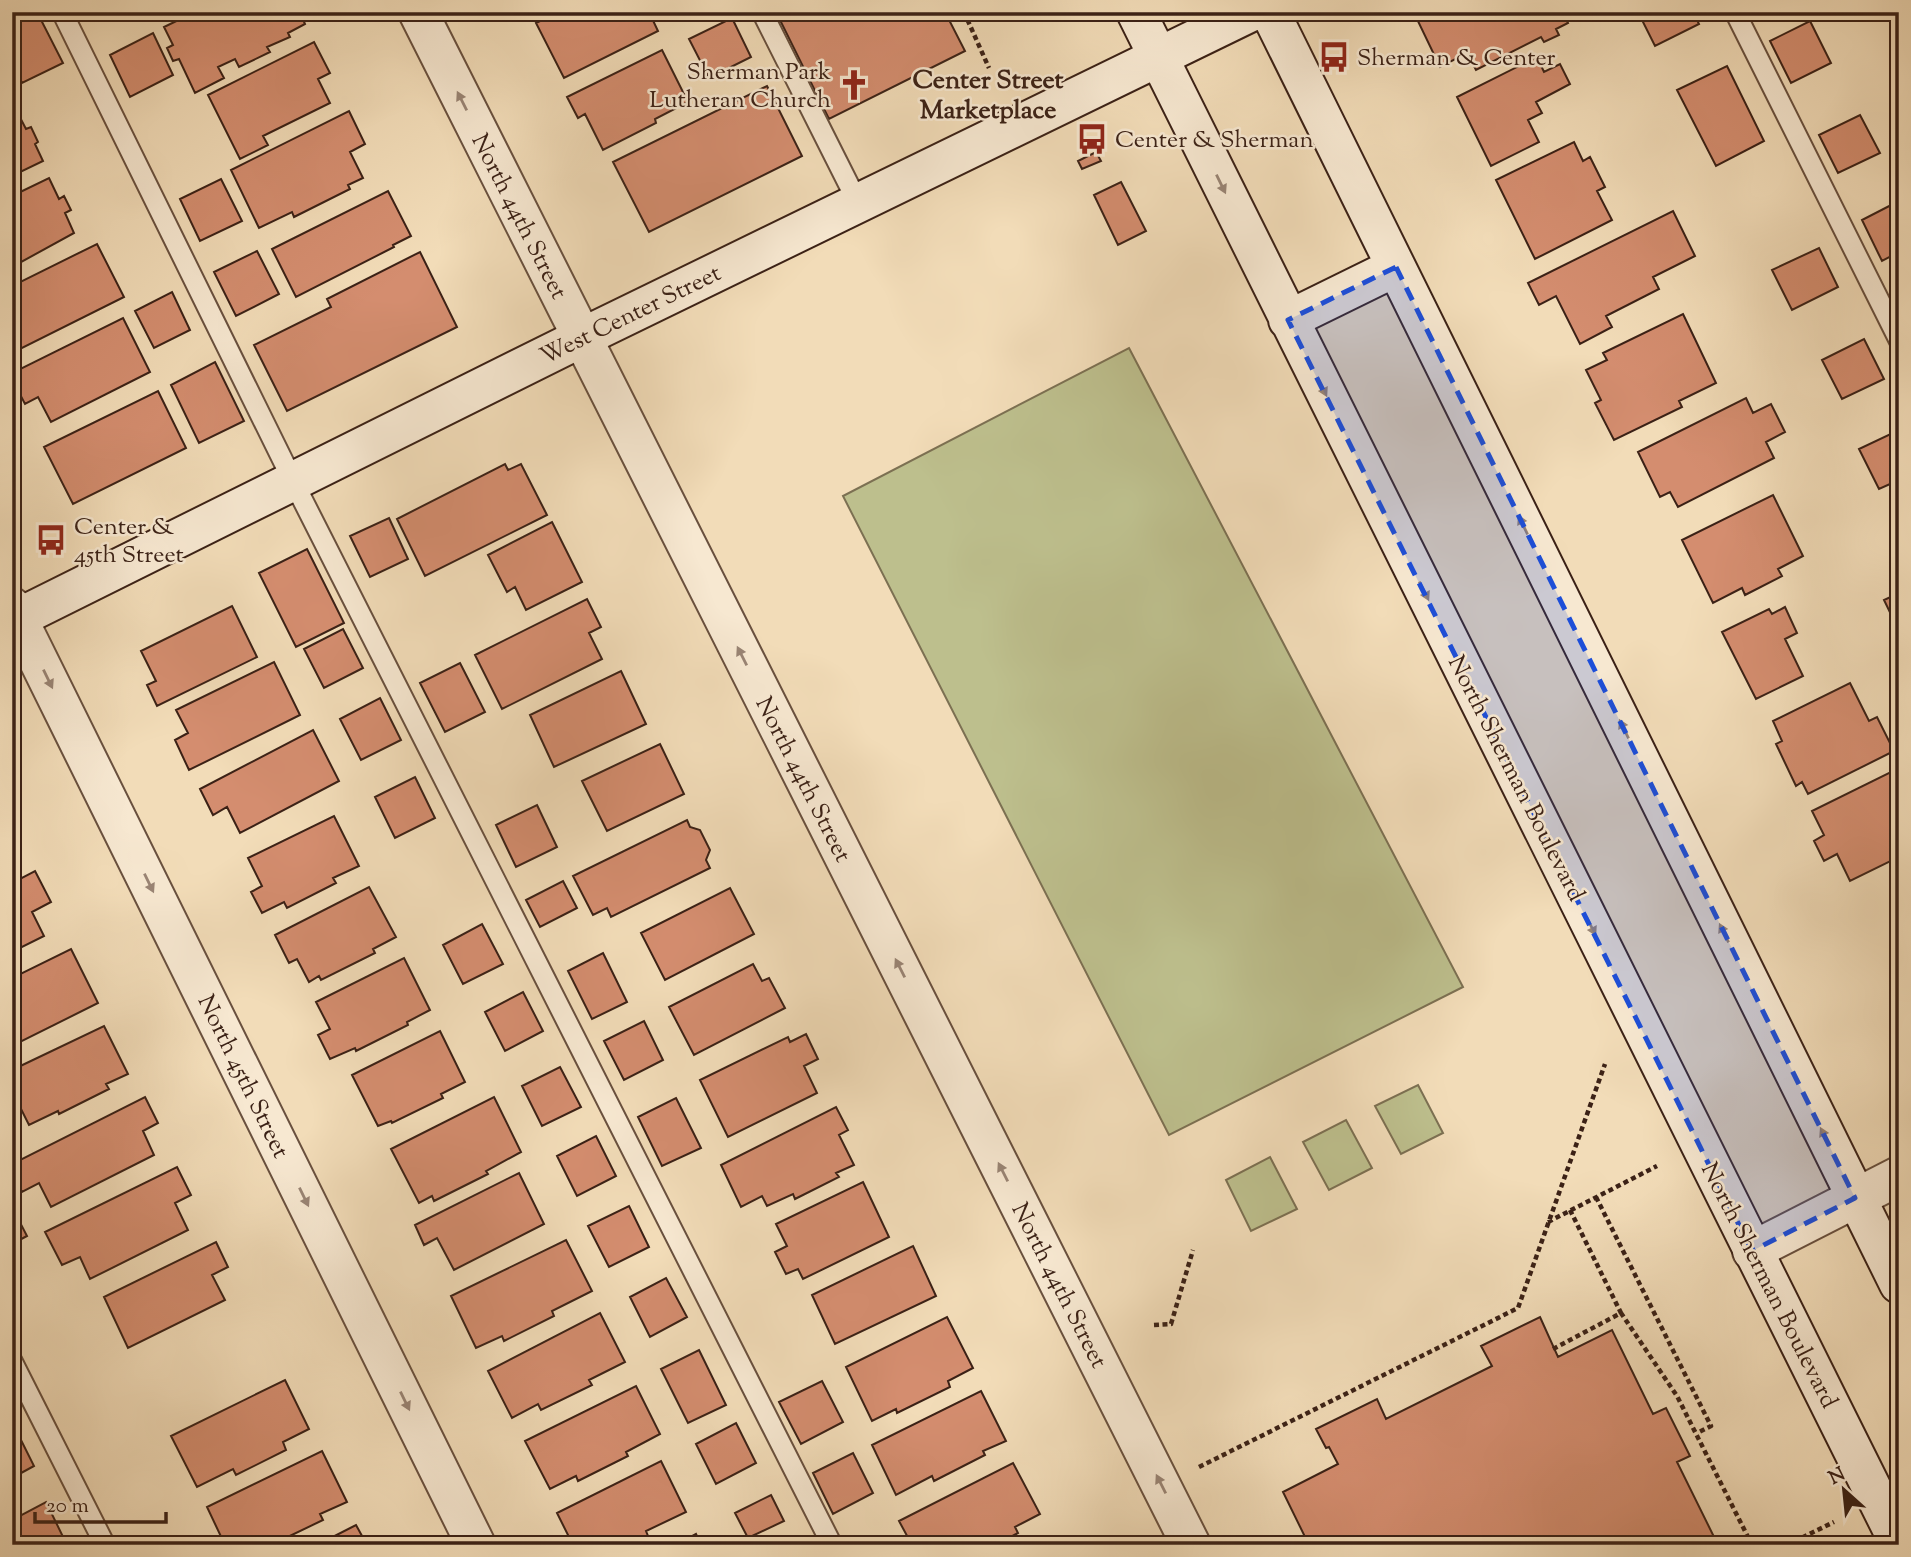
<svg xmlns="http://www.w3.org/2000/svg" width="1911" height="1557" viewBox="0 0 1911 1557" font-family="'Sorts Mill Goudy',serif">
	<rect width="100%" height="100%" fill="#f2dcb8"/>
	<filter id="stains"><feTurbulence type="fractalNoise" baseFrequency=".00286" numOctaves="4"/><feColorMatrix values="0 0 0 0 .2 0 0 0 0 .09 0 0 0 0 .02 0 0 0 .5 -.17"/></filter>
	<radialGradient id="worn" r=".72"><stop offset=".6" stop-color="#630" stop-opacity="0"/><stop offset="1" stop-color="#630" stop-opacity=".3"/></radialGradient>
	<path fill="#bdbf8d" stroke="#7c7052" stroke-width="2" d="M1129,348L1463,987L1169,1135L843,496Z
		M1418,1085L1443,1133L1401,1154L1375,1106Z
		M1346,1120L1372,1168L1329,1190L1303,1142Z
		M1270,1157L1297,1209L1251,1231L1226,1180Z"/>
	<path fill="#d48d6f" stroke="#3b2116" stroke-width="2" d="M12,12H37L63,63L22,83L12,63Z
		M195,12H300L305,24L288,33L290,37L267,47L270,52L239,67L235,59L218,67L224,78L195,93L179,59L173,61L167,48L173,45L164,27Z
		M558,12H649L658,31L564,78L536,23Z
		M776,12H945L965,51L829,119Z
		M1427,12H1563L1568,23L1556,29L1559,35L1544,42L1541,37L1476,70L1467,53L1440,67L1416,17Z
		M1638,12H1693L1699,24L1655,46Z
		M732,18L751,57L709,78L689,39Z
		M1810,21L1831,63L1791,83L1770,41Z
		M153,33L173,75L130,97L110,55Z
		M314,42L330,73L318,79L330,103L263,136L268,145L240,159L208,95Z
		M662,50L688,102L655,119L656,123L603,150L585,114L578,118L567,97Z
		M1537,57L1544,72L1560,64L1570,84L1536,102L1542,113L1528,120L1539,142L1491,166L1457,97Z
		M1727,66L1764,141L1716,166L1677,90Z
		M767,86L802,156L649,232L613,162Z
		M12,102L26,129L31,127L38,142L35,144L43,161L12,176Z
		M349,111L365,144L350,152L363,178L348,185L350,189L294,217L292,212L259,228L231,170Z
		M1860,115L1880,153L1838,173L1819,135Z
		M1574,142L1583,161L1590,157L1605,187L1597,191L1612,220L1535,259L1496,180Z
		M1096,152L1101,161L1082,169L1078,161Z
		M49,178L59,199L64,196L71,210L65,213L74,233L12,267V196Z
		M221,179L242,221L200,241L180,199Z
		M1121,182L1146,231L1118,245L1094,195Z
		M388,191L411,236L393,245L394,247L296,297L272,249Z
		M1899,201V252L1882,261L1862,220Z
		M1673,211L1695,256L1653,277L1659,289L1606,316L1612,327L1580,344L1556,296L1539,305L1528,283Z
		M97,244L124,297L18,350L12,340V286Z
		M1819,248L1838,287L1792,310L1772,270Z
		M257,251L279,294L236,316L214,272Z
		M420,252L457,327L287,411L254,345L331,307L327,299Z
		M172,292L190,330L154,348L135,311Z
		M1683,314L1716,383L1679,401L1682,407L1614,440L1595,403L1601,400L1586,370L1607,360L1603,353Z
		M123,318L150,372L51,422L38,397L25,404L12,379V373Z
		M1864,339L1884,379L1842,399L1822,360Z
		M215,362L244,421L199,443L171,385Z
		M158,391L186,448L73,504L44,447Z
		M1746,398L1753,413L1771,404L1785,432L1766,442L1774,458L1678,507L1670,492L1660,497L1638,452Z
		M1899,430V480L1879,489L1859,449Z
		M505,464L508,470L521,464L547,515L425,576L397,519Z
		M1773,495L1803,556L1778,569L1782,576L1745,595L1742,588L1713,603L1682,540Z
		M389,518L408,559L370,577L350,536Z
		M552,522L582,582L526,610L515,587L507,592L488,555Z
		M307,549L344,623L296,647L259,573Z
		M1899,593V631L1884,600Z
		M587,599L601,627L589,633L602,659L502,709L475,655Z
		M232,606L257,657L157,706L147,685L156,681L141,651Z
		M1785,607L1797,633L1785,639L1803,676L1756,699L1722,632L1769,609L1772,614Z
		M343,629L363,668L324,688L304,649Z
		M274,662L300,715L189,770L175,740L188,733L176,710Z
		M460,663L485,712L445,732L420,683Z
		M621,671L646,724L554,767L530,715Z
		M1850,683L1869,721L1877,717L1894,751L1808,794L1802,782L1796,786L1776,744L1782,741L1773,721Z
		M380,698L401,740L361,760L340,719Z
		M313,730L339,781L240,833L227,807L213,815L200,789Z
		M660,744L684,794L607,831L582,781Z
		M1899,768V826L1894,829L1899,838V857L1850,881L1837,854L1824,861L1814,841L1824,835L1812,811Z
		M415,777L435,818L395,838L375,797Z
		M537,805L557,847L516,867L496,825Z
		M334,816L359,866L333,878L336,883L287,908L284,902L262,913L251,892L262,886L248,858Z
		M687,820L690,827L700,830L710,850L706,860L710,868L611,917L607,908L593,915L573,876Z
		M35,871L51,902L32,912L44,936L12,952V883Z
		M563,881L577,908L540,927L526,900Z
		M369,887L396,937L373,949L375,953L321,980L319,976L309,982L297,959L289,963L275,935Z
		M730,888L754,934L665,980L641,933Z
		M482,924L503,964L463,984L443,945Z
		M71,949L98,1003L12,1046V978Z
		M603,953L627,1002L592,1019L568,971Z
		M404,958L430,1010L407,1022L408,1025L356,1051L355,1048L330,1059L318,1035L330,1029L316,1002Z
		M753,964L762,981L769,978L785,1008L694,1055L669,1007Z
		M523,992L543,1031L505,1051L485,1012Z
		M644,1021L663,1060L624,1080L604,1041Z
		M104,1026L128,1074L106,1084L109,1089L59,1114L58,1111L29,1125L12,1091V1070Z
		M440,1031L465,1082L441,1094L443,1098L392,1123L391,1121L378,1126L352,1075Z
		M806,1034L818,1059L804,1066L817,1093L728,1137L700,1080L788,1037L790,1042Z
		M560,1067L581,1107L542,1126L522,1086Z
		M145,1097L158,1123L143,1131L154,1155L51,1207L39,1183L22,1192L12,1173V1164Z
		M494,1097L521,1152L486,1171L488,1174L434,1201L432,1196L419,1203L391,1149Z
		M676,1098L701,1148L662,1166L638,1117Z
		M836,1107L848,1130L839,1135L854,1165L836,1173L839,1177L795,1199L793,1194L767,1206L762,1196L741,1207L721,1165Z
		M596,1136L616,1176L577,1196L557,1156Z
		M177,1167L191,1195L175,1203L188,1230L90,1279L80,1257L62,1265L45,1232Z
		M519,1173L544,1224L454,1270L437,1238L424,1245L415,1225Z
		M863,1182L889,1237L803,1279L798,1269L786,1274L775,1252L787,1246L776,1224Z
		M629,1206L649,1247L609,1267L588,1226Z
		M12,1207L27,1236L12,1244Z
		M566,1240L592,1291L552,1311L554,1316L504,1341L502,1336L476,1348L451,1296Z
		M216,1242L228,1267L212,1275L225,1300L128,1348L104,1297Z
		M913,1246L936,1296L835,1344L812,1295Z
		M666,1278L687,1317L650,1337L630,1297Z
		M600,1313L625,1362L589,1380L592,1385L541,1410L538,1404L512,1418L488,1371Z
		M947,1317L973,1368L948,1381L950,1387L897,1413L896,1409L872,1421L846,1367Z
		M1540,1317L1558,1357L1612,1330L1653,1414L1666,1408L1690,1456L1677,1462L1718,1545H1309L1283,1492L1338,1464L1329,1447L1326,1448L1316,1429L1377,1399L1386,1419L1492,1366L1481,1346Z
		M699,1350L726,1405L688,1423L661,1369Z
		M285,1380L309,1429L283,1442L286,1450L236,1475L233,1469L197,1487L171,1436Z
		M822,1381L843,1422L801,1444L779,1402Z
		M636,1386L660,1434L626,1452L628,1456L578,1481L576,1476L550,1489L525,1441Z
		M981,1391L1006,1441L983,1451L985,1455L934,1481L932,1476L896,1495L872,1445Z
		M736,1423L756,1463L716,1484L696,1444Z
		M15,1428L34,1466L12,1478V1429Z
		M322,1451L347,1502L320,1514L323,1520L271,1545L270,1541L262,1545H225L207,1507Z
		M853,1453L873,1493L833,1514L813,1473Z
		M661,1461L686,1512L646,1531L648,1536L630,1545H573L557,1513Z
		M1013,1463L1040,1514L1015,1527L1018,1533L996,1545H912L899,1521Z
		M771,1495L784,1521L748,1538L735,1513Z
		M46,1502L67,1545H12V1520Z
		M356,1525L367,1545H317Z
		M696,1534L701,1545H676Z"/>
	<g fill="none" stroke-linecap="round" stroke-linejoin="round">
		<defs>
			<path id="lane" d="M62,12L293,481L832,1545
				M762,12L858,203
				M1735,12L1899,340
				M12,1361L105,1545"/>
			<path id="street" d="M418,12L1191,1545
				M12,607L476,1545
				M1752,1251L1899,1176"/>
			<path id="secondary" d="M1136,12L1899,1543
				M1270,12L1899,1284
				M1288,320L1396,267
				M12,621L581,338L1251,12"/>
		</defs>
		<use href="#lane" stroke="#69503e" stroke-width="23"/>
		<use href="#street" stroke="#69503e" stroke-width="42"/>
		<use href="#secondary" stroke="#3b2116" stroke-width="42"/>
		<path stroke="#3b2116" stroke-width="4.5" stroke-dasharray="5 3.5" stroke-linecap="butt" d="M964,12L989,68
			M1063,12L1086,19
			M1596,1197L1711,1426L1697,1433
			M1570,1210L1621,1313
			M1548,1222L1657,1166
			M1154,1325L1171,1324L1193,1250
			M1553,1349L1621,1313L1677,1396L1752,1545
			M1199,1467L1518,1308L1605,1064
			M1787,1545L1834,1522"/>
		<use href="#lane" stroke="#f7e8d1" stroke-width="19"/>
		<use href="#street" stroke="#f7e8d1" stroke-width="38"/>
		<use href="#secondary" stroke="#f7e8d1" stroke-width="38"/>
	</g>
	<defs><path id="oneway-solid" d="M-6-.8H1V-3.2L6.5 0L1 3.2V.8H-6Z" transform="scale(1.75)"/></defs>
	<g fill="#998474">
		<use href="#oneway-solid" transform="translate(462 101) rotate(-117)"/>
		<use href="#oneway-solid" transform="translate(1221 184) rotate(64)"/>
		<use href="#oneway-solid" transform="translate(1322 387) rotate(63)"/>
		<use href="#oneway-solid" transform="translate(1523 525) rotate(-116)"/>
		<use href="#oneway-solid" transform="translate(1424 591) rotate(63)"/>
		<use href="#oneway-solid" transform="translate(742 656) rotate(-117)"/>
		<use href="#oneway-solid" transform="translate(48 679) rotate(64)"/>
		<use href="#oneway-solid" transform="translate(1624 729) rotate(-116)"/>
		<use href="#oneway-solid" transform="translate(149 883) rotate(64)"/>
		<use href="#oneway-solid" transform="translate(1591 926) rotate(63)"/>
		<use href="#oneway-solid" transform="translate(1724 933) rotate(-116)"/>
		<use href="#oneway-solid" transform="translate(900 968) rotate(-117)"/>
		<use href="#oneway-solid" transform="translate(1825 1137) rotate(-116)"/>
		<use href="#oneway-solid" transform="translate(1003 1172) rotate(-117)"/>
		<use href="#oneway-solid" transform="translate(304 1197) rotate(64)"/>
		<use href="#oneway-solid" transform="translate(405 1401) rotate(64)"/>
		<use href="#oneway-solid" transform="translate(1161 1484) rotate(-117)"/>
	</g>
	<path fill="#1d4ed8" fill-opacity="0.2" stroke="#1d4ed8" stroke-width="5" stroke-dasharray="14 9" stroke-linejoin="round" d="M1396,267L1855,1198L1752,1251L1288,320Z"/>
	<defs>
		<symbol id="bus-bare" viewBox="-9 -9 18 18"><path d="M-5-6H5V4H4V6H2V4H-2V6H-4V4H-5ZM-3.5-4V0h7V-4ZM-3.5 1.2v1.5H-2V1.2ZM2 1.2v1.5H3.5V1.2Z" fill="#8f2418" stroke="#f7e8d1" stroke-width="2.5" paint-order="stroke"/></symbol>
		<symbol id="church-bare" viewBox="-9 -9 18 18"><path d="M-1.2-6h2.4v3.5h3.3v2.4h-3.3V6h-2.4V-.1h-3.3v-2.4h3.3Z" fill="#8f2418" stroke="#f7e8d1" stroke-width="2.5" paint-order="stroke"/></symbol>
	</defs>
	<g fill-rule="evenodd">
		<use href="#bus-bare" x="1312" y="35" width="44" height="44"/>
		<use href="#church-bare" x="832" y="63" width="44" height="44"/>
		<use href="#bus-bare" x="1070" y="117" width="44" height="44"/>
		<use href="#bus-bare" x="29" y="518" width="44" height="44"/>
	</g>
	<g text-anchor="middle" stroke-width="5" stroke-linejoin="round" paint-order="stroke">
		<g font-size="24" fill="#3b2116" stroke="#f7e8d1" text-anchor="start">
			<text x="1357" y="65">Sherman &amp; Center</text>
			<text x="831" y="79" text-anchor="end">Sherman Park<tspan x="831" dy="28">Lutheran Church</tspan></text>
			<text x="1115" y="147">Center &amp; Sherman</text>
			<text x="74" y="534">Center &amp;<tspan x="74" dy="28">45th Street</tspan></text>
		</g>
		<g font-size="24" fill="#3b2116" stroke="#f7e8d1">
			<text transform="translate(520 216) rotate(63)" y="8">North 44th Street</text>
			<text transform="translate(630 314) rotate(-26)" y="8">West Center Street</text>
			<text transform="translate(1517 778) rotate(63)" y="8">North Sherman Boulevard</text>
			<text transform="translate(804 779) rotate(63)" y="8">North 44th Street</text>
			<text transform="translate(244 1076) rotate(64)" y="8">North 45th Street</text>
			<text transform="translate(1060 1285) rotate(63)" y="8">North 44th Street</text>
			<text transform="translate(1770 1285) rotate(63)" y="8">North Sherman Boulevard</text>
		</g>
		<g font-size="26" font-weight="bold" fill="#3b2116" stroke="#f7e8d1">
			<text x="988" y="88">Center Street<tspan x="988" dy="30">Marketplace</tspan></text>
		</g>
	</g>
	<rect width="1911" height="1557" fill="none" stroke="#f2dcb8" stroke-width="42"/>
	<rect x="14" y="14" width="1883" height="1529" fill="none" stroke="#3b2116" stroke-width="3.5"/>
	<rect x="21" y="21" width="1869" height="1515" fill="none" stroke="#3b2116" stroke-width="2"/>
	<g transform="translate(1844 1490) rotate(333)" stroke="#f7e8d1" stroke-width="5" paint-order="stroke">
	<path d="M0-5L12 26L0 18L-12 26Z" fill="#3b2116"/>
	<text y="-10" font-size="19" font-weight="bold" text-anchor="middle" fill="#3b2116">N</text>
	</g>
	<path d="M35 1512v10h131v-10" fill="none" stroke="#3b2116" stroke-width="3.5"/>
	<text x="46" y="1512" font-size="21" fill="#3b2116" stroke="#f7e8d1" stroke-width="5" paint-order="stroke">20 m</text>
	<rect width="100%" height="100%" filter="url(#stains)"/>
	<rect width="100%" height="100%" fill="url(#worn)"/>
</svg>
